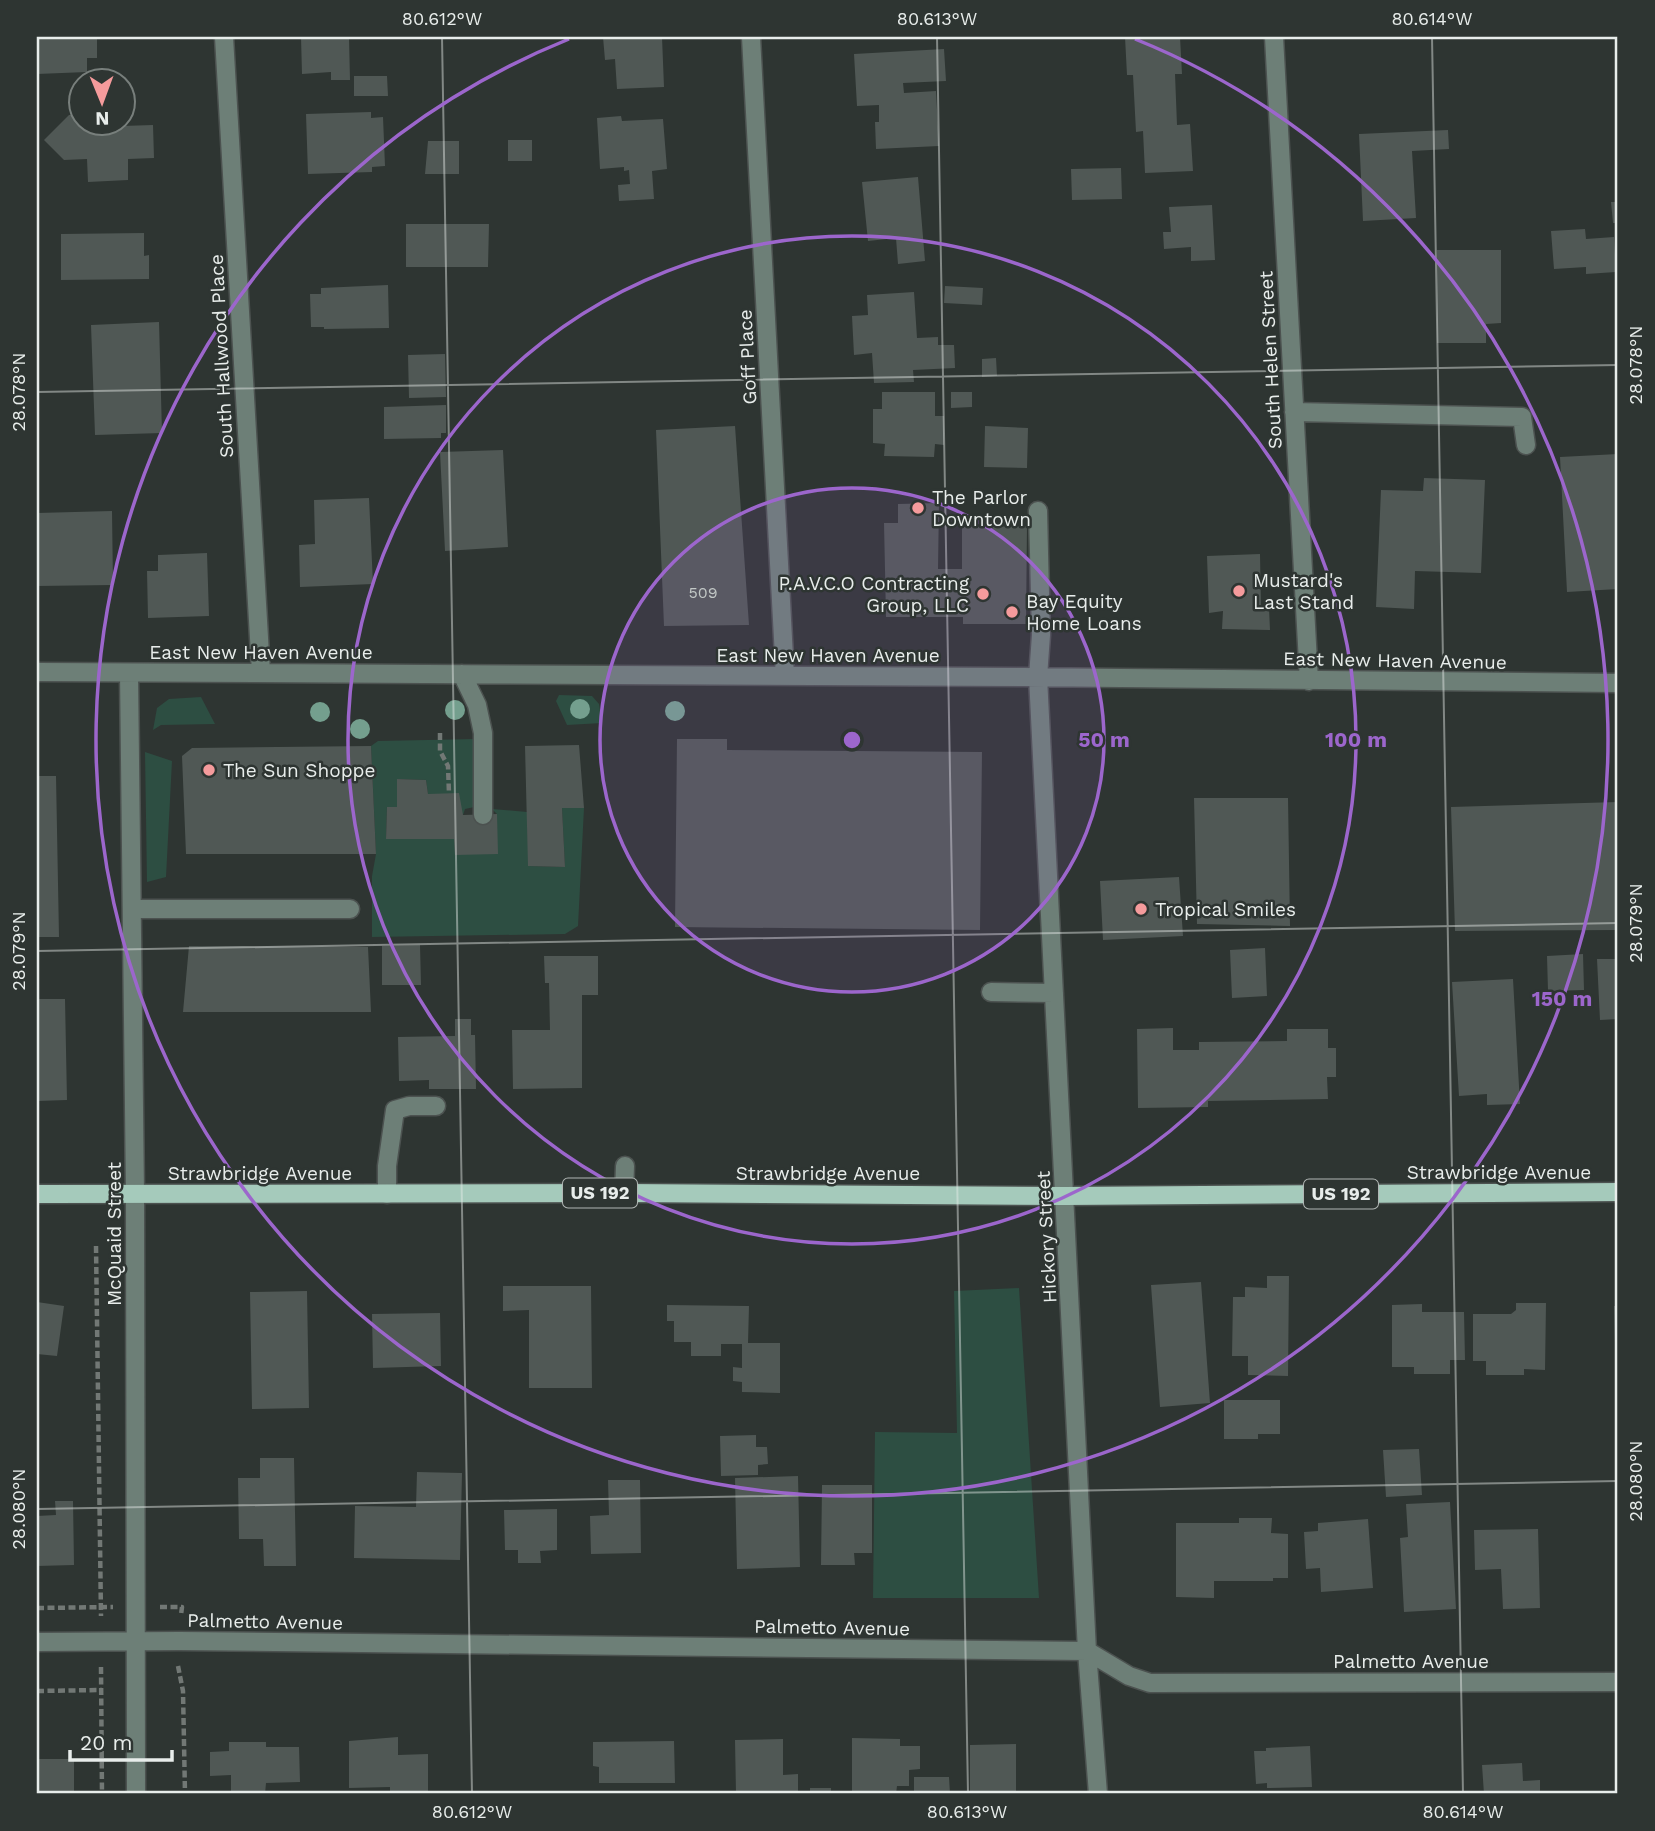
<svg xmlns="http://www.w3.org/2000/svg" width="1655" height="1831" viewBox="0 0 1655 1831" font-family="'Work Sans',sans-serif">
	<rect width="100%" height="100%" fill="#2e3532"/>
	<path fill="#2d4e42" d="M559,695L592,696L599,704L602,723L567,725L556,701Z
		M201,697L215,724L161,725L153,730L157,708L169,699Z
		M476,739L479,806L465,809L463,815L428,794L426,780L397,779V807H387L386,838L454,839L497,814L492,809L527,812L529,866L565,867L562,808H584L578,926L565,934L372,937V876L376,854L371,746L378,741Z
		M145,752L172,761L166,877L147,882Z
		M1019,1288L1039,1598H873L875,1432L957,1433L954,1291Z"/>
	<path fill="#505855" d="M37,37H97V58H87V72L37,74Z
		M301,37H349L350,80H331V72L302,74Z
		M603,37H662L664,87L617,89L615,59L605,60Z
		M1125,37H1180L1182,74H1175L1177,125L1190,124L1193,171L1145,173L1143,131L1136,132L1133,75H1127Z
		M944,49L946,81L903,83L904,93L936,91L939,146L876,149L875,122H879V105L857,106L854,54Z
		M354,76H387L388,96H354Z
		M371,112V118L383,117L385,166L372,167V172L308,174L306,114Z
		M69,115H80V122H122V126L153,125L154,158L128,159V180L88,182L87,159L64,160L44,140Z
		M621,116L622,121L663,119L667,169L652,171L654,199L619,201L618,185L630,184L629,170L624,171V167L600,169L597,118Z
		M1448,130L1449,149L1412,151L1416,218L1363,221L1359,134Z
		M508,140H532V161H508Z
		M428,141H459V174H425Z
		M1121,168L1122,199L1072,200L1071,169Z
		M918,177L925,261L898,264L896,238L868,241L862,182Z
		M1611,202H1618V223H1613Z
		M1212,205L1215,260L1191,261V247L1164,249L1163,232H1171L1169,207Z
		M406,224H489L488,267H406Z
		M1585,229L1586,239L1614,237L1616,272L1586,274V267L1554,269L1551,231Z
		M144,233V256L149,255V279L61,280V234Z
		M1437,250H1501V323L1486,324V343H1437Z
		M388,285L389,328L324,329V327H311L310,294H321V288Z
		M945,286L983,288L982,305L944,303Z
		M914,292L917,338L938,337V345H954L955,368L913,370L914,382L874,383L872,353L854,355L852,316L868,315L867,295Z
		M159,322L162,433L95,435L91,325Z
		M445,354L446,397L409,398L408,355Z
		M996,358L997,376L982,377V359Z
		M882,392H935V416H944V445L935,444L934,457L884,456L885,444L873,443V409H882Z
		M951,392H972V407L951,408Z
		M446,405V433H441V438L384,439V407Z
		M735,426L749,625L664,626L656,430Z
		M985,426L1028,428L1027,468L984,467Z
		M503,450L508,547L445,551L440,452Z
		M1618,454V589L1567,592L1560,457Z
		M1424,478L1485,480L1481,573L1415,571L1414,609L1376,607L1381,490L1423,491Z
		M369,498L373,584L300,587L299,545L315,544L314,500Z
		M939,503L938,569H962V527L1027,526L1026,624H963V617H886L884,523H898V504Z
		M112,511L113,585L37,586V513Z
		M207,553L209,616L148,618L147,571H158V555Z
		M1260,554L1261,608H1269L1270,630L1222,629L1223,611L1209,613L1207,556Z
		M677,739H727V750L982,752L980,930L675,927Z
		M579,745L584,808H562L565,867L528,866L525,746Z
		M371,746L376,854H186L182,756L192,748Z
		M37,776H56L59,937H37Z
		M397,779L426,780L428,794L459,793L463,815L497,814L498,854L455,855L454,839H386L387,807H397Z
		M1194,798H1288L1290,926L1197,924Z
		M1618,802V930L1455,931L1451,807Z
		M1179,877L1183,936L1103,940L1100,881Z
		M420,945L421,985H382V946Z
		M189,946L368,947L371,1012H183Z
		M1265,948L1267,996L1232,998L1230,950Z
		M1583,954L1584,990L1548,991L1547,956Z
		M544,956H598V995H582V1088L513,1089L512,1030H550L549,983H545Z
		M1597,959H1618V1019L1600,1020Z
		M1513,979L1520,1104L1487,1105V1094L1459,1096L1452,982Z
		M37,999H65L67,1100L37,1101Z
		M455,1019H471V1035H475L476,1089H429V1080L399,1081L398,1037L455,1036Z
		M1173,1028V1050H1199V1042L1287,1041V1029H1328V1048H1336V1077H1327L1328,1099L1208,1101V1107L1138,1108L1137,1029Z
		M1267,1276H1289L1288,1376L1248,1375V1356H1232L1233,1297H1245V1287L1267,1288Z
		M1201,1282L1210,1403L1160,1407L1151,1285Z
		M503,1286H591L592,1388H529V1310L503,1311Z
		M307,1291L309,1408L252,1409L250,1292Z
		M37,1302L64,1306L57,1356L37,1354Z
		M1516,1303H1546L1545,1370L1524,1369V1375H1486V1361H1473V1314H1511L1516,1310Z
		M1422,1304V1312H1464L1465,1360H1450V1374H1414V1367H1392V1305Z
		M667,1305L749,1306L748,1343H780V1393L742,1392V1382L733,1381V1367L742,1368V1344H721V1356H691V1342H674V1321H667Z
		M1614,1306H1618V1343H1615Z
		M440,1313L441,1366L373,1368L372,1314Z
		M1224,1400H1280V1434H1258V1439H1224Z
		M756,1435V1447H767L768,1464L758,1465V1475L721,1476L720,1436Z
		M1419,1449L1422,1495L1386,1497L1383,1450Z
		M260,1458H294L296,1566H264L263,1539H239L238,1478H260Z
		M417,1472L462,1473L460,1560L354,1558L355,1506L416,1507Z
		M798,1476L800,1567L737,1569L735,1478Z
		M608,1480H640L641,1553L591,1554L590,1516L609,1515Z
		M822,1485H872V1553H854L855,1565H821Z
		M55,1501H73L74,1565L37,1566V1516L56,1515Z
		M1450,1502L1456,1609L1404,1612L1400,1538L1408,1537L1406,1504Z
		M557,1509V1550L540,1551L541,1563H518V1550H505L504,1510Z
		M1239,1518H1272L1271,1533L1288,1534V1578H1273V1581H1214V1598L1176,1597V1523H1239Z
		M1368,1519L1373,1588L1321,1592L1320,1568L1306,1569L1304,1532L1318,1531V1523Z
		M1538,1529L1540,1608L1503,1609L1501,1569L1475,1570L1474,1530Z
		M398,1737V1755L428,1754V1794H390V1787L349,1788V1741Z
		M852,1738L900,1739V1746H920V1769L909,1770V1786H897L896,1794H852Z
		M783,1739V1775L798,1774V1794H736L735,1740Z
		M674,1741L675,1783H599V1767L593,1766V1742Z
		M229,1742H266V1747H299L300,1782L266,1783L265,1794H231V1775L210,1776V1752L229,1751Z
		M1016,1744V1794H970V1745Z
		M1310,1746L1312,1787L1267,1788V1783L1256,1784L1254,1751H1266V1748Z
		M37,1759H74V1794H37Z
		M1522,1763L1523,1781L1540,1780V1794H1484L1482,1765Z
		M914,1777H949L950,1794H914Z
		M810,1788H831V1794H810Z"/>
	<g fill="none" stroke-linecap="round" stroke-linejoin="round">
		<defs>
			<path id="minor" d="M224,37L261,672
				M751,37L785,676
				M1274,37L1309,681
				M1294,412L1522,417L1526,445
				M1038,511L1041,635L1038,677L1087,1651L1098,1794
				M37,672L1022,677L1618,683
				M129,673L135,1194L136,1794
				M462,674L477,705L483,733V815
				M132,909H350
				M991,992L1054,993
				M624,1193L625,1166
				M387,1194V1166L395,1110L409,1106H436
				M37,1642L179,1641L1087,1651L1129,1676L1150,1683L1618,1682"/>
			<path id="major" d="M37,1194L624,1193L1065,1196L1618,1192"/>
		</defs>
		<use href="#minor" stroke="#4c5250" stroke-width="21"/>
		<use href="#major" stroke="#4c5250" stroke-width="21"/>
		<path stroke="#727875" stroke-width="4.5" stroke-dasharray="7 3.5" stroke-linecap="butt" d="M440,733V751L448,766L449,794
			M96,1246L101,1616
			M160,1607H182L181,1615
			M37,1608L113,1607
			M178,1666L183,1691L185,1794
			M101,1667L102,1794
			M37,1691L102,1690"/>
		<use href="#minor" stroke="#6d7f77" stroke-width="18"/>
		<use href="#major" stroke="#a5cabb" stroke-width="18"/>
	</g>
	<g fill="#749f8e">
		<circle cx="580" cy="709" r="10"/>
		<circle cx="455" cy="710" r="10"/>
		<circle cx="675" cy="711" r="10"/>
		<circle cx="320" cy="712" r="10"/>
		<circle cx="360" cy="729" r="10"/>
	</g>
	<path fill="none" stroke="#e8edeb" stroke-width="2" stroke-opacity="0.45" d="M442,37L472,1794M937,37L968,1794M1432,37L1463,1794M37,392L1618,365M37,951L1618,923M37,1509L1618,1481"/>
	<circle cx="852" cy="740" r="252" fill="#9c66cc" fill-opacity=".12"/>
	<g fill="none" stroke="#9c66cc" stroke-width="3.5">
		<circle cx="852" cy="740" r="252"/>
		<circle cx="852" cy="740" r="504"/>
		<path d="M1135 39A756 756 0 1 1 569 39"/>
	</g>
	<g fill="#f59b9c" stroke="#2e3532" stroke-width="2.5">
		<circle cx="918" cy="508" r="7"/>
		<circle cx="1239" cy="591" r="7"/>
		<circle cx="983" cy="594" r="7"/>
		<circle cx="1012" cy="612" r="7"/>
		<circle cx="209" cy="770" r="7"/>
		<circle cx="1141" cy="909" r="7"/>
	</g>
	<g text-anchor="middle" stroke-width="5" stroke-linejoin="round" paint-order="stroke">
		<g font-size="16" fill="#c2c8c6">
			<text x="703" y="598">509</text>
		</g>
		<g fill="#2e3532" stroke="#b0b6b4" stroke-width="2">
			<rect x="563" y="1178.5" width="74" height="29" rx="5"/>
			<rect x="1304" y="1179.5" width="74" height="29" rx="5"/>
		</g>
		<g font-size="18" font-weight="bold" fill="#e8edeb">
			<text x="600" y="1199">US 192</text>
			<text x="1341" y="1200">US 192</text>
		</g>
		<g font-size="19" fill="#e8edeb" stroke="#2e3532">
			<text transform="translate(221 356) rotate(-93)" y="7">South Hallwood Place</text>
			<text transform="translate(747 357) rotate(-93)" y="7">Goff Place</text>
			<text transform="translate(1270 360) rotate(-93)" y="7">South Helen Street</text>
			<text x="261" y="659">East New Haven Avenue</text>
			<text x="828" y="662">East New Haven Avenue</text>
			<text transform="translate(1395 660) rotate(1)" y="7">East New Haven Avenue</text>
			<text x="1499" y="1179">Strawbridge Avenue</text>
			<text x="260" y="1180">Strawbridge Avenue</text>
			<text x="828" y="1180">Strawbridge Avenue</text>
			<text transform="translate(114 1234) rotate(-90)" y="7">McQuaid Street</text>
			<text transform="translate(1046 1237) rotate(-93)" y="7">Hickory Street</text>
			<text transform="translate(265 1621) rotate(1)" y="7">Palmetto Avenue</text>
			<text transform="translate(832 1627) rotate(1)" y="7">Palmetto Avenue</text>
			<text x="1411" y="1668">Palmetto Avenue</text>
		</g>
		<g font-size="19" fill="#e8edeb" stroke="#2e3532" text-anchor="start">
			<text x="932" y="504">The Parlor<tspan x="932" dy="22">Downtown</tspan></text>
			<text x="1253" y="587">Mustard's<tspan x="1253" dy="22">Last Stand</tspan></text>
			<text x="969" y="590" text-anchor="end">P.A.V.C.O Contracting<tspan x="969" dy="22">Group, LLC</tspan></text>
			<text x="1026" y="608">Bay Equity<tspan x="1026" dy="22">Home Loans</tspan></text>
			<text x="223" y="777">The Sun Shoppe</text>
			<text x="1155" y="916">Tropical Smiles</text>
		</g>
	</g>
	<circle cx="852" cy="740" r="10" fill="#9c66cc" stroke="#2e3532" stroke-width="3.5"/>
	<g font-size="21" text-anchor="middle" font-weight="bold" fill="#9c66cc" stroke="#2e3532" stroke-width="5" stroke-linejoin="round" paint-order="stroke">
		<text x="1104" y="747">50 m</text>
		<text x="1356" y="747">100 m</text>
		<text x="1562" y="1006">150 m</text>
	</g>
	<rect width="1655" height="1831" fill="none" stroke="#2e3532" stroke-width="77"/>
	<g transform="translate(102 102) rotate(179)"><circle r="33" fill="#2e3532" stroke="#787f7c" stroke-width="2"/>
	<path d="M0-5L12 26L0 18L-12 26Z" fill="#f59b9c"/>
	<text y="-10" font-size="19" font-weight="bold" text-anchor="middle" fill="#e8edeb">N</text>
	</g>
	<path d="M70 1750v10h102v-10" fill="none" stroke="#e8edeb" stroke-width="3.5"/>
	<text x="80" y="1750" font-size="21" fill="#e8edeb" stroke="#2e3532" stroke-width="5" paint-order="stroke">20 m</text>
	<rect x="38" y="38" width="1578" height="1754" fill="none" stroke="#e8edeb" stroke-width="2.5"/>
	<g font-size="18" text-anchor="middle" fill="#e8edeb">
		<text x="442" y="25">80.612°W</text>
		<text x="937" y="25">80.613°W</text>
		<text x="1432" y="25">80.614°W</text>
		<text transform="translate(1636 365) rotate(-90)" y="6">28.078°N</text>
		<text transform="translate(19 392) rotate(-90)" y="6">28.078°N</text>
		<text transform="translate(1636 923) rotate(-90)" y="6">28.079°N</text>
		<text transform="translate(19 951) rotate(-90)" y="6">28.079°N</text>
		<text transform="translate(1636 1481) rotate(-90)" y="6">28.080°N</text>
		<text transform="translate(19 1509) rotate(-90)" y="6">28.080°N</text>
		<text x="472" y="1818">80.612°W</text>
		<text x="967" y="1818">80.613°W</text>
		<text x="1463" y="1818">80.614°W</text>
	</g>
</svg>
